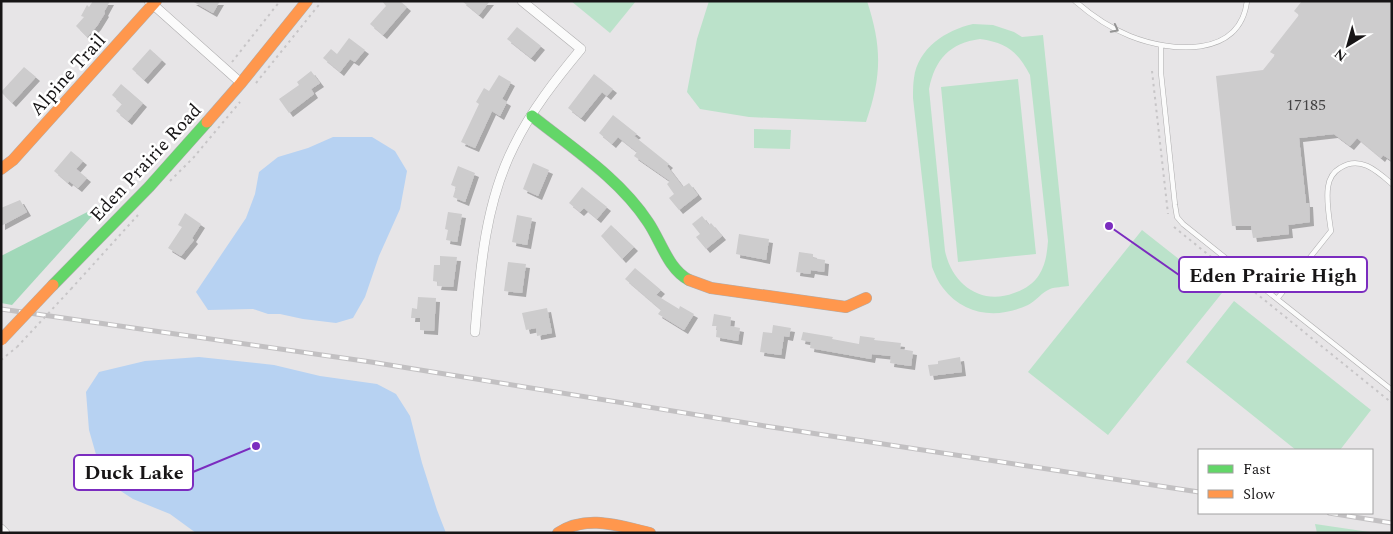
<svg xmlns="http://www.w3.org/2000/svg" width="1393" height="534" viewBox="0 0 1393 534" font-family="Spectral,serif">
	<defs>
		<filter id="shadow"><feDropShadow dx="4" dy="4" stdDeviation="0" flood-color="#0004"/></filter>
	</defs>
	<rect width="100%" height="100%" fill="#e7e5e7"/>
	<path fill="#bbe2ca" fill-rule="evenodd" d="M571,1H636L610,33Z
		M709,1H867C882,47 882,76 866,122L749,117L700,109L687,92L697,39Z
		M973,24L993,25L1014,32L1022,37L1043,35L1069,286C1063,287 1055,287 1050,289C1042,292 1036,301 1028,305C998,319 964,316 943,288C938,282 935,274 932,267L913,98C913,91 913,84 914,78C918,48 946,30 973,24ZM980,39C1007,43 1017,51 1030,75L1048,241C1047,253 1046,264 1039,275C1034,283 1024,290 1014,293C981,306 952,284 945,251L929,89C935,59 950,43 980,39Z
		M1018,79L1036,254L958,262L941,87Z
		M754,129L791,130L790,149L754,148Z
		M1142,230L1222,293L1108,435L1028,372Z
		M1234,301L1371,410L1340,450H1296L1186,362Z
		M1315,524L1376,533H1317Z"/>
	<path fill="#a1d8b9" d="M103,204L12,305L1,303V256Z"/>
	<path fill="#b7d2f2" d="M333,137H372L395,151L407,171L400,209L379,256L365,297L353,318L336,323L303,319L280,314H268L253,309L208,310L196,292L246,218L255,194L259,172L278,157L308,148Z
		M199,357L274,365L320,376L377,384L396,394L410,416L422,463L437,510L446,533H196L170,514L133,499L113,486L101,472L89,430L86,392L99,372L145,361Z"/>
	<path fill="#cdcccd" filter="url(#shadow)" d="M93,1H110L104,12L105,13L97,26L87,37L76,26L84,17L81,16L87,5L89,7Z
		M192,1H220L213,13Z
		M382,1H400L407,7L383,35L370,24L386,6Z
		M462,1H490L479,15Z
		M1302,1H1392V161L1383,155L1381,158L1357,138L1350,146L1334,134L1299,138L1306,203H1309L1310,222L1288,225L1289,234L1253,238L1251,226H1232L1216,76L1263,70L1275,55L1270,52L1299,15L1294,11Z
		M517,27L541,46L531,58L507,39Z
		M349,38L365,50L355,62L350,59L340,72L323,58L331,49L337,54Z
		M150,49L162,60L144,80L132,69Z
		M24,67L36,77L12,103L1,92Z
		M311,71L320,83L311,89L314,94L289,113L279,99L299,85L297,82Z
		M594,74L613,89L607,96L602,92L581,118L568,108Z
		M499,75L511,82L502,99L507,102L500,116L492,111L475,148L461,142L479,104L476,102L484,88L489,91Z
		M121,84L143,103L128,121L116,111L122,104L112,95Z
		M613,115L637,134L634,136L669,164L667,166L683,187L689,183L698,195L679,210L669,198L674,194L667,184L670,181L634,156L637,152L618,137L612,144L599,133Z
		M71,151L83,161L76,169L87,178L78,188L69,181L68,183L54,171Z
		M533,163L549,170L538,196L523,189Z
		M458,166L475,173L465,202L453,197L456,187L451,185Z
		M582,187L607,207L597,219L584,208L580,212L569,203Z
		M20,200L27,212L1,226V208Z
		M448,212L462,214L457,242L446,240L448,230L445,229Z
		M185,213L201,224L192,238L194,240L181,256L168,248L182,227L178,225Z
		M517,215L532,218L527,245L512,242Z
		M702,216L709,225L711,223L722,236L706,249L696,237L700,234L692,224Z
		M611,225L634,247L622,259L601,236Z
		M739,234L769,239L766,260L736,254Z
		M799,252L813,254V258L825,260L824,272L811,270L810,274L796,272Z
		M440,256L457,257L453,287L437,286L438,282L433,281L434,265H440Z
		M508,262L526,264L522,293L504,291Z
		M635,268L661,290L656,295L679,309L680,306L694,314L684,330L658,314L661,310L625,279Z
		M418,297L436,298L434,331L420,330V318H411L412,308L417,309Z
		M547,308L552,333L537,336L536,328L526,330L522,313Z
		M714,314L731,317L730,326L740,328L738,341L716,337L717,326H712Z
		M773,325L791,328L789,337L784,336L781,355L760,352L763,332L772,333Z
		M803,332L833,337L832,339L859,344L860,336L875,338L874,340L901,343L900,349L913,351L911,366L890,363L891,356L872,354L871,359L810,348L811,342L801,340Z
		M960,357L962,372L930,376L928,365L938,364V361Z"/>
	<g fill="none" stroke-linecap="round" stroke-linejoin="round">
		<defs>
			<path id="lane" d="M1075,1C1091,15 1110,28 1130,36C1170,52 1240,59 1247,1
				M1161,45V73L1175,205L1177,217L1183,224L1277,299
				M1392,184C1377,171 1360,155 1340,168C1333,172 1329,180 1328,187C1326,201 1329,217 1331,231L1277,299L1392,390"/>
			<path id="street" d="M149,1L241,83
				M475,332C480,270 485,203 514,146C531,111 556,79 581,49L522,1
				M1,529L5,533"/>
			<path id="fast" d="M532,116C572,148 619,178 648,222C661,241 668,269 689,280
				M53,285L149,187L207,122"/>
			<path id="slow" d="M207,122L241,83L307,1
				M1,169L13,160L156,1
				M689,280L711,288L846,307L866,298
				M558,533C587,514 619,526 650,533"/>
		</defs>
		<use href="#lane" stroke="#aeadae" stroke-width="5.5"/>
		<use href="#street" stroke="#aeadae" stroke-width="10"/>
		<use href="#fast" stroke="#aeadae" stroke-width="12"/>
		<use href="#slow" stroke="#aeadae" stroke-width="12"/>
		<path stroke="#c7c5c7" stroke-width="2" stroke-dasharray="2.5 4" stroke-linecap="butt" d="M232,62L280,1
			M1152,71L1168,214
			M256,83L322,1
			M170,181L194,157L240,102
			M1174,227L1392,403
			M71,289L138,215
			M1,360L17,347"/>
		<use href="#lane" stroke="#fbfbfb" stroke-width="4.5"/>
		<use href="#street" stroke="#fbfbfb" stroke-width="9"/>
		<use href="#fast" stroke="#63d668" stroke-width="11"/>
		<use href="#slow" stroke="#ff974d" stroke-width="11"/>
		<defs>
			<path id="rail" d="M1,309L371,362L765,426L1199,492
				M1329,513L1392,523"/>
		</defs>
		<use href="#rail" stroke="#c2c0c2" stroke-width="5"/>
		<use href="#rail" stroke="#fff" stroke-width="3" stroke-dasharray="9" stroke-linecap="butt"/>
		<defs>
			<path id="slow-bridge" d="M1,340L53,285"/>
		</defs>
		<use href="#slow-bridge" stroke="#aeadae" stroke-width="12" stroke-linecap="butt"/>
		<path stroke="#c7c5c7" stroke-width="2" stroke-dasharray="2.5 4" stroke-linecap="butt" d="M17,347L71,289"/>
		<use href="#slow-bridge" stroke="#ff974d" stroke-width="11"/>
	</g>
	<defs><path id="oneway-chevron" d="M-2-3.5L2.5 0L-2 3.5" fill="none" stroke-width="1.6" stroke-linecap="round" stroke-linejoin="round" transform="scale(1.25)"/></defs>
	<use stroke="#949494" href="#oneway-chevron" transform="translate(1115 29) rotate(28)"/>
	<g text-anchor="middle" stroke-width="5" stroke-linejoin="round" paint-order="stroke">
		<g font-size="16" fill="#444344">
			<text x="1306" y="110">17185</text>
		</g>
		<g font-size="19" fill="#171516" stroke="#fff">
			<text transform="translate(67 74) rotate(-48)" y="7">Alpine Trail</text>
			<text transform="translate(145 162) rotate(-47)" y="7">Eden Prairie Road</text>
		</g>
	</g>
	<path fill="none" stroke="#7b2cbf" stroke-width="2" d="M1109 226L1179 275M256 446L193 472"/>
	<g fill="#7b2cbf" stroke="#fff" stroke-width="2">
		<circle cx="1109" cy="226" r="5"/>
		<circle cx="256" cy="446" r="5"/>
	</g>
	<g fill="#fff" stroke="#7b2cbf" stroke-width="2">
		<rect x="1179" y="257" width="188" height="35" rx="5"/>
		<rect x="74" y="455" width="119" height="35" rx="5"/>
	</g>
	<g font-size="20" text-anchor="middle" font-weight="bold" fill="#171516">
		<text x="1273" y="282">Eden Prairie High</text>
		<text x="134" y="479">Duck Lake</text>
	</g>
	<rect width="1393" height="534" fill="none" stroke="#171516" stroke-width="5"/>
	<rect x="1198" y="449" width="175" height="65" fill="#ffffff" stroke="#a2a1a2"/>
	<rect x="1208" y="465" width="25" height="8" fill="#63d668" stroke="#a2a1a2"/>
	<text x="1243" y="474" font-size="15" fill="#171516">Fast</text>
	<rect x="1208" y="490" width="25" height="8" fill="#ff974d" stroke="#a2a1a2"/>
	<text x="1243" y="499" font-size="15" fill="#171516">Slow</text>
	<g transform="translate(1348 45) rotate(217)" stroke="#ffffff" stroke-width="4" paint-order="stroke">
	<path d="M0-4L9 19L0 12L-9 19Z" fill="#171516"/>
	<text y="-8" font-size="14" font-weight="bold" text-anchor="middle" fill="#171516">N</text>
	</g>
</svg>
